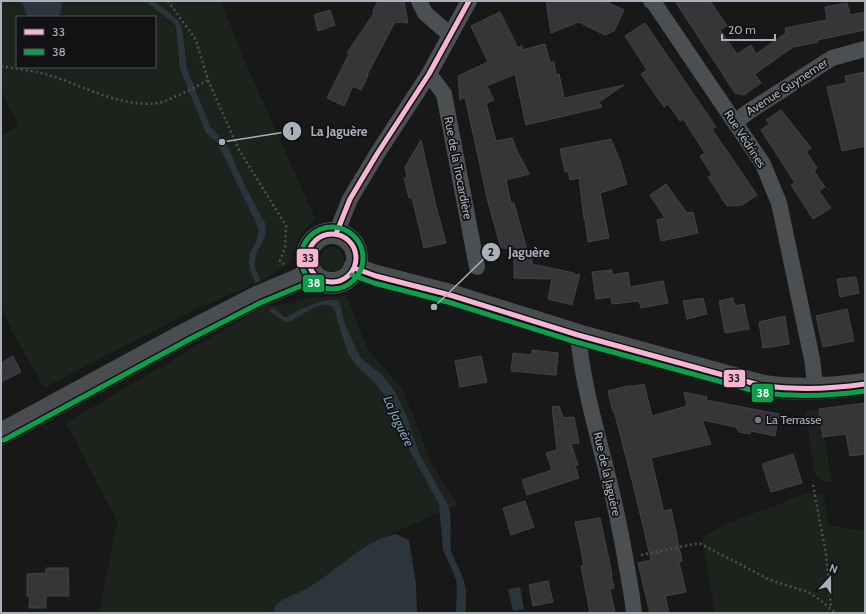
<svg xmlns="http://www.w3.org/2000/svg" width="866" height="614" viewBox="0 0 866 614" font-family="Cabin,sans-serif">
	<rect width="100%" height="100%" fill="#181819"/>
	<path fill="#1c231c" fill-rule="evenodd" d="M1,1H221L245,62L315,218L302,232L289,264L261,281L196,309L44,388L11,329L1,306V136L19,126L1,90ZM17,17H155V67H17Z
		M320 259a12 12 0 1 1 24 0a12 12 0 1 1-24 0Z
		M346,295L368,350L403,390L432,464L457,505L386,536L270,613H99L117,521L66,423L264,306L290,304L308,298Z
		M819,409L832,481L823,482L815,475L805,411Z
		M807,493L824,495L828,525L865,531V613H714V605L702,538L724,525Z"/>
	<path fill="#2a363c" d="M21,1H62L61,12L58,17H28Z
		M145,1H154L178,20L182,27L187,69L210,126L227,145L245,186L265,223L266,234L256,255L255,262V269L261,281L255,283C253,275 248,267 249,258C251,247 261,239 258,227L217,142L206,133L180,69L176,27L174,23Z
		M332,300H337L340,303L343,318L353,343L361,358L382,375L394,390L406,415L419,453L448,505C453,519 449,536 451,551C453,558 457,564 460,571C467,585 467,598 465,613H456L457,591L456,579L443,550L439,504L411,453L391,404L375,383L355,364L349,355L342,336L334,308C323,297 300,318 288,322H285L269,311L274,308L284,317H287C302,309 315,301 332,300Z
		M396,534L409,540L416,584L417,613H274C274,610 274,607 277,604C283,598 299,593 307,588C335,573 365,539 396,534Z
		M520,587L524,609L513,611L508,589Z"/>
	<path fill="#363638" stroke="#414345" d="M378,1H404L408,23L395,22L367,75L368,76L361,90L353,86L344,106L327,98L349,54L347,53L374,13L373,10Z
		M546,1H605L624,10L614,31L605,35L579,22L551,33Z
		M675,1H710L727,26L720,30L737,54L751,45L756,54L786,33L785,28L827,20L825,7L847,3L850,15L865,12V30L817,40L818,42L793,47L755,74L761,83L744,95L735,93Z
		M330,10L335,25L318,31L314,15Z
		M500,12L518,48L522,45V50L545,44L550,62H554L556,75L559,74L564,98L624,85L599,102L602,107L526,125L515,74L487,86L494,100L486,103L496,141L512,138L519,156H520L529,174L506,180L511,203H514L527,250H532V264L574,273V275L580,274L572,305L548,299L552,279L514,278V249L501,248L488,202L465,97L460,100L458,76L488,62L471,26Z
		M645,23L716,127L712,129L757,195L742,205L727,206L708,177L712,175L700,156L705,153L683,119L680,121L668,104L664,107L641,74L647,70L625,36Z
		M865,72V146L842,151L827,87L846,83L845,76Z
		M781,110L811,148L806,151L817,168L814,171L825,187L819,191L831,208L813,219L791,185L795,183L761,130L769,124L766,120Z
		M611,139L620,161L627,184L600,193L609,238L588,242L585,220L584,219L579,178L570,180L568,171L565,172L560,149Z
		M421,140L436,206L446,243L424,248L412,198H409L404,178H407L405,167Z
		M666,184L687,213L693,212L698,233L661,241L657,220L665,218L650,195Z
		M612,270V275L628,272L630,287L663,281L668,303L641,308L639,301L612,304L611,297L596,299L592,272Z
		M856,277L859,293L840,297L837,279Z
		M703,298L707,314L687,319L683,301Z
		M733,298L735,306L744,304L749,329L725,333L719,301Z
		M847,309L854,341L823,347L816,316Z
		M785,316L789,344L763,348L759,322Z
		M532,350L558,353L556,375L511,371L513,353L532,355Z
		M13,356L21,372L1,382V363Z
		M481,356L487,382L460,387L455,361Z
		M644,384L652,416L687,406L684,392L707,397L706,400L779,414L775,436L751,431L750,434L739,432L736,427L702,420L711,444L651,458L663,509L664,511L671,509L682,561L679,562L686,592L665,596L669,613H650L638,563L651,560L635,492L614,411L613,412L608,391L627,386H635Z
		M865,403V454L850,456L846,434L823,437L819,409Z
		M559,406L563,418L574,417L579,443L571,444L578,465L575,466L579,478L527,495L522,480L552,470L546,453L557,450L552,407Z
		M793,454L802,483L771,492L762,464Z
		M525,501L534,527L511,535L503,508Z
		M600,518L612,574H611L614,588L610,589L615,613H590L581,566L584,565L575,522Z
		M46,568H68L69,596H46V608H29L30,596H27V574L46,573Z
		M548,581L553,602L533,606L529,585Z"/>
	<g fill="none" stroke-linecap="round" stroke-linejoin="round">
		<path stroke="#4e5053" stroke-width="2.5" stroke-dasharray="2 3" stroke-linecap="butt" d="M168,1L196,40L208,80L238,148L286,226L285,247L280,261L285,265
			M1,66C18,69 36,71 52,76C85,87 123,108 158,103C166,102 200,85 208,80
			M813,485L826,554L831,607
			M641,555L699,543L770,580L808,592L816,597L836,613"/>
		<path stroke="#4c4f52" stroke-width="16" d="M419,1L425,13L450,35
			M651,1L654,3L763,164L779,203L812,359L816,390
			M429,74L444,94L477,267
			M735,122L751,110L832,58L865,49
			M336,234L350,199L377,154L429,74L469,1
			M578,335C583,387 599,439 611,489C620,525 626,561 632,597L634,613"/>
		<path stroke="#4a4d50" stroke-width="22" d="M307 258a25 25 0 1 1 50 0a25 25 0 1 1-50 0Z
			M354,268L376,276L450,295L578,335L763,386C798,391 830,389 865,384
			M1,434L187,333L257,297L300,279L311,271"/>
		<defs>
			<path id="bus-1" d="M308 258a24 24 0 1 1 48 0a24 24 0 1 1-48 0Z
				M336,234L350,199L377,154L429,74L469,1
				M354,268L376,276L450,295L578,335L763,386C797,390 831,389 865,384"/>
			<path id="bus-2" d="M301 258a31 31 0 1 1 62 0a31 31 0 1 1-62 0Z
				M352,275L374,283L448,302L576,342L762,393C796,397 830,396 865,391
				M4,440L190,339L260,303L303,285L315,277"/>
		</defs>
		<use href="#bus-1" stroke="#121215" stroke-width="8"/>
		<use href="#bus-2" stroke="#121215" stroke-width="8"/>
		<use href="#bus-1" stroke="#f5b5d3" stroke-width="5"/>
		<use href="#bus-2" stroke="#0da04c" stroke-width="5"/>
	</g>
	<circle fill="#767b82" stroke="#121215" stroke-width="1.5" cx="758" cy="420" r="4"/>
	<g text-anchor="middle" stroke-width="3.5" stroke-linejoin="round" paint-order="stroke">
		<g font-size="12" fill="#a8b1ba" stroke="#121215">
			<text transform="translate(787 87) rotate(-33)" y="4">Avenue Guynemer</text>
			<text transform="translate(745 139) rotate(57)" y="4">Rue Védrines</text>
			<text transform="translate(458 168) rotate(79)" y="4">Rue de la Trocardière</text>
			<text transform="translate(607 474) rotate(77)" y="4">Rue de la Jaguère</text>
		</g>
		<g font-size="12" fill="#a8b1ba" stroke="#121215" text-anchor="start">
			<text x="766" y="424">La Terrasse</text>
		</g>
		<g font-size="13" font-style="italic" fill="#7ca6b8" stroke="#121215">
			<text transform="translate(399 421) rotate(65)" y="5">La Jaguère</text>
		</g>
	</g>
	<path fill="none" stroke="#a8b1ba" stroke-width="1.5" d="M222 142L292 131M434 307L491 252"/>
	<g fill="#a8b1ba" stroke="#121215" stroke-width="1.5">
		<circle cx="222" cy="142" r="4"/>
		<circle cx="434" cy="307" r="4"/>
		<circle cx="292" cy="131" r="10"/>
		<circle cx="491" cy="252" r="10"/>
	</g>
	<g font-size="12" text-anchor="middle" font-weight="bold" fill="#111">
		<text x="292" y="135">1</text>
		<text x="491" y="256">2</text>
	</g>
	<g font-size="13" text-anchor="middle" font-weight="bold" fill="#a8b1ba" stroke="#121215" stroke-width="3.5" stroke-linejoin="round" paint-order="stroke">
		<text x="339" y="136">La Jaguère</text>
		<text x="529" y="257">Jaguère</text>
	</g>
	<g stroke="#121215" stroke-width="1.5">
		<rect x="296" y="248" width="23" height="20" rx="4" fill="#f5b5d3"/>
		<rect x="302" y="274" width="23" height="19" rx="4" fill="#0da04c"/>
		<rect x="723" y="369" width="23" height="19" rx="4" fill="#f5b5d3"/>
		<rect x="751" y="383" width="23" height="20" rx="4" fill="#0da04c"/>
	</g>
	<g font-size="11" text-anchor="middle" font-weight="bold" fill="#fff">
		<text x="314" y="287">38</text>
		<text x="763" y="397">38</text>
	</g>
	<g font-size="11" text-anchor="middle" font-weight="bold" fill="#111">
		<text x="308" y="262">33</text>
		<text x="734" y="382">33</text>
	</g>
	<rect width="866" height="614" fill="none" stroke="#a8b1ba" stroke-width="4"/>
	<rect x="16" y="16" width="140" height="52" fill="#121215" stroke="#4e5257"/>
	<rect x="24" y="29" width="20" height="6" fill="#f5b5d3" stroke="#4e5257"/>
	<text x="52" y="36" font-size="12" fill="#a8b1ba">33</text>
	<rect x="24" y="49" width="20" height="6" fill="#0da04c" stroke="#4e5257"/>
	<text x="52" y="56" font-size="12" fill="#a8b1ba">38</text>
	<g transform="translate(830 578) rotate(21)" stroke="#121215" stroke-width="3" paint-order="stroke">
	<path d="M0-3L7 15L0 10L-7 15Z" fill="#a8b1ba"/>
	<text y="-6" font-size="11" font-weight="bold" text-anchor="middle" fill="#a8b1ba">N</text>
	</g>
	<path d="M722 34v6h53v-6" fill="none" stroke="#a8b1ba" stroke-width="2"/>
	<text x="728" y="34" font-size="12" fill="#a8b1ba" stroke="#121215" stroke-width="3" paint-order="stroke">20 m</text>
</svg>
